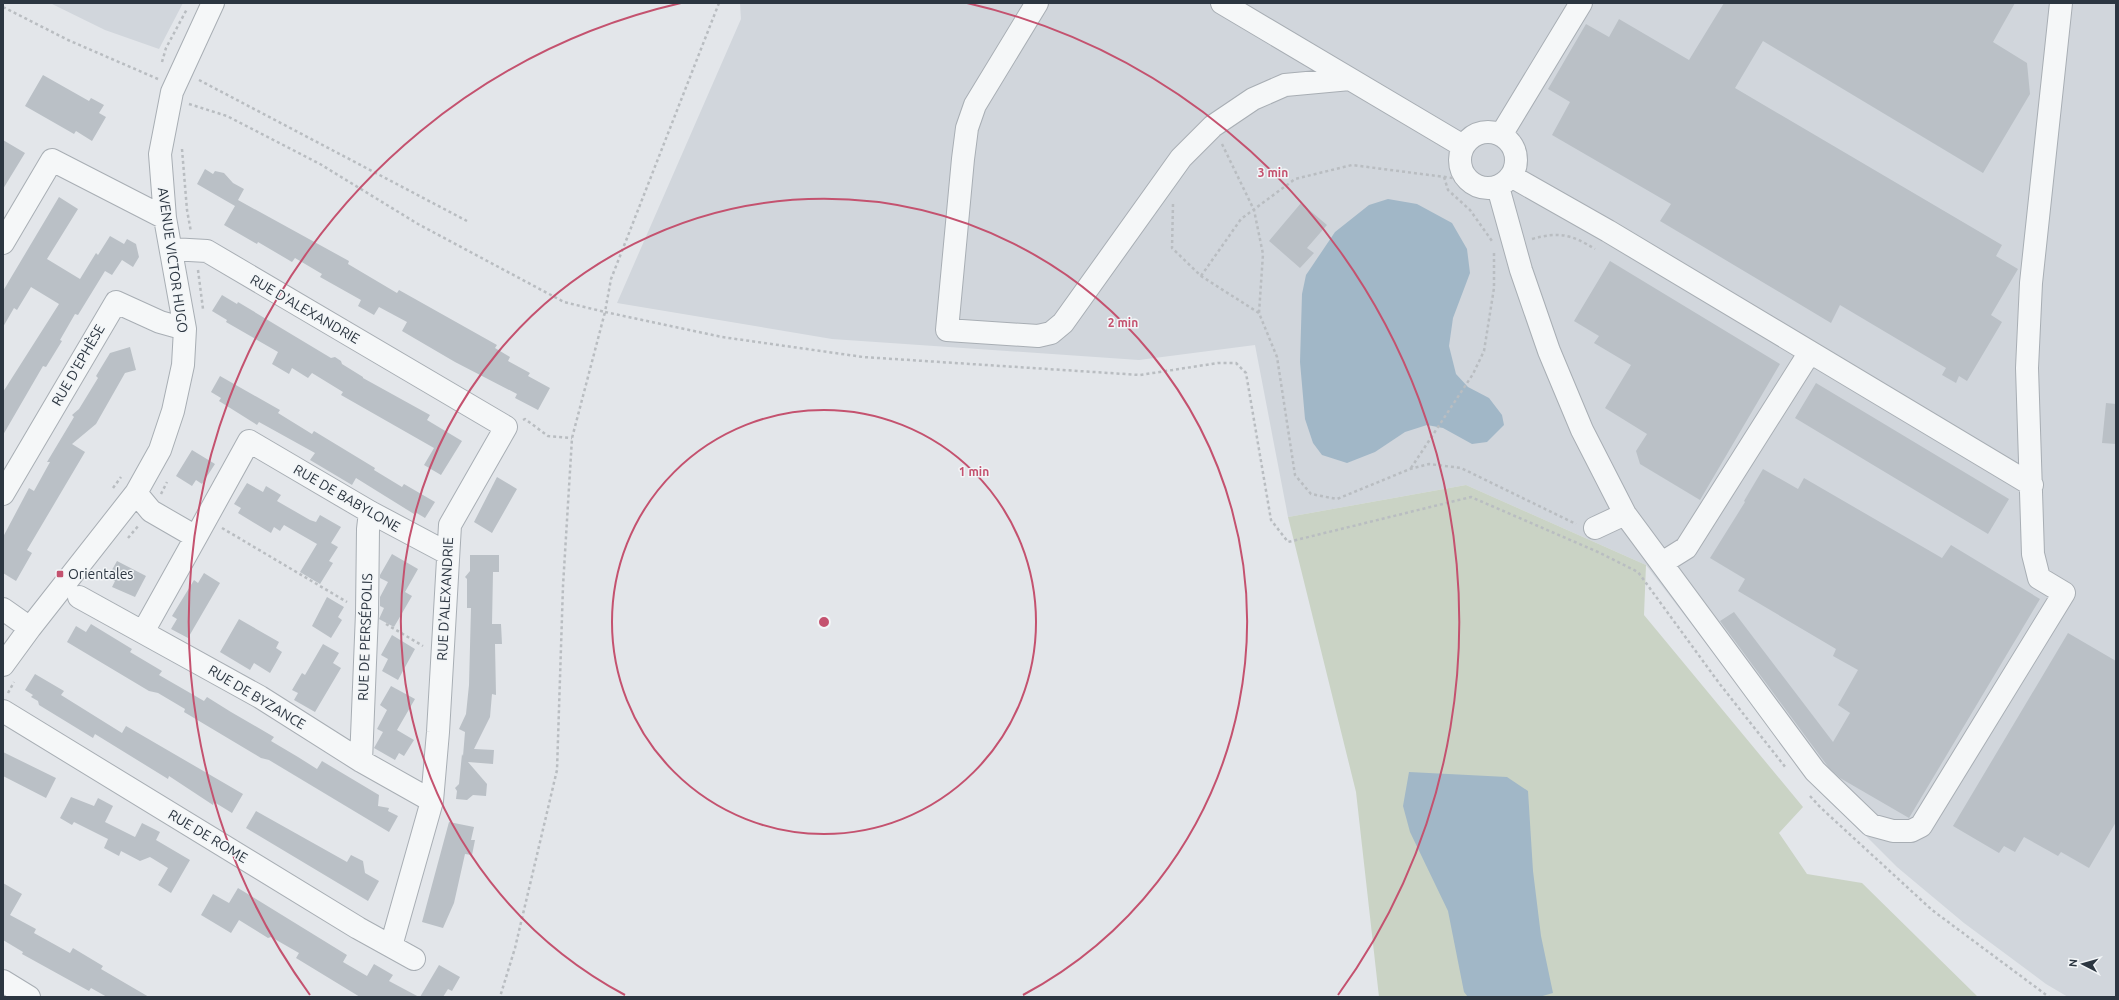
<svg xmlns="http://www.w3.org/2000/svg" width="2119" height="1000" viewBox="0 0 2119 1000" font-family="Ubuntu,sans-serif">
	<rect width="100%" height="100%" fill="#e3e6ea"/>
	<path fill="#d1d6dc" d="M50,3H183L159,49L105,30Z
		M740,3H2116V997H2068L2046,984L1964,923L1897,867L1814,784L1646,565L1466,485L1288,517L1255,345L1139,360L832,339L617,303L741,19Z"/>
	<path fill="#cad3c5" d="M1466,485L1646,565L1644,615L1803,807L1779,833L1807,874L1862,883L1978,997H1379L1356,792L1288,517Z"/>
	<path fill="#a1b7c7" d="M1388,199L1417,204L1452,223L1467,249L1470,273L1453,318L1449,346L1456,374L1468,387L1489,398L1502,415L1504,425L1487,442L1472,444L1443,428L1427,425L1405,432L1375,452L1347,463L1322,455L1313,443L1305,419L1300,362L1302,294L1306,275L1335,232L1369,205Z
		M1409,772L1507,777L1528,791L1533,871L1541,936L1553,993L1539,997H1468L1464,992L1448,911L1410,832L1403,806Z"/>
	<path fill="#bac0c6" d="M1724,3H2015L1993,42L2027,63L2030,94L1983,173L1763,41L1735,88L2002,245L1996,256L2018,269L1991,315L2002,322L1967,381L1959,376L1956,383L1942,375L1946,368L1840,305L1831,323L1697,243L1660,221L1671,204L1552,135L1570,102L1548,89L1586,24L1609,37L1619,19L1689,60Z
		M43,75L89,101L91,98L104,105L99,113L106,117L92,141L76,131L74,134L25,106Z
		M3,140L25,153L3,189Z
		M205,169L213,174L215,171L224,173L233,183L244,189L238,200L349,261L348,264L397,293L399,290L497,345L495,348L510,357L508,361L530,373L528,376L550,388L538,410L515,398L517,394L455,362L402,331L407,322L379,307L374,315L358,306L361,300L320,277L322,274L295,258L292,262L258,242L257,244L224,225L235,206L197,184Z
		M59,197L78,209L47,259L80,279L96,253L98,255L110,236L124,244L127,239L136,244L139,257L133,267L122,260L112,275L105,271L78,315L75,314L60,340L62,341L46,367L43,366L3,435V392L59,304L31,287L17,310L14,308L3,327V291Z
		M1301,203L1327,225L1307,248L1314,253L1300,268L1269,241Z
		M1610,261L1780,364L1700,500L1640,464L1636,451L1647,434L1605,408L1631,365L1594,343L1599,336L1574,321Z
		M222,295L237,304L238,302L331,358L335,357L341,361L342,364L363,377V378L430,415L427,420L462,441L441,475L424,465L434,448L341,395L343,392L312,373L308,378L292,368L289,374L272,364L278,352L226,322L227,320L212,311Z
		M130,347L136,370L125,373L96,424L72,444L85,452L27,550L32,553L16,581L3,573V537L29,488L34,491L50,462H47L74,417L72,415L79,409L98,378L96,376L110,353Z
		M220,376L280,410L278,413L312,434L314,431L375,468L374,470L402,487L404,484L435,502L425,518L415,512L414,514L356,478L352,485L310,460L315,453L259,422L257,425L219,401L221,398L211,392Z
		M1816,383L2009,499L1988,534L1795,418Z
		M2106,403L2116,404V444L2102,443Z
		M192,450L215,464L202,484L196,480L192,486L176,476Z
		M1763,469L1798,489L1804,478L1942,558L1951,545L2040,599L1909,818L1840,778L1829,768L1720,621L1734,612L1833,742L1850,713L1838,705L1858,670L1833,656L1836,649L1738,591L1745,579L1710,558L1745,502L1744,501Z
		M497,477L517,489L492,533L474,522Z
		M247,483L263,492L266,486L281,495L277,501L310,520L316,522L320,515L341,527L331,543L338,547L329,561L333,563L320,584L300,572L317,544L284,525L280,531L274,527L271,533L238,513L241,508L234,504Z
		M392,554L418,569L405,592L412,596L394,627L379,619L384,608L380,606V597L388,582L380,578V575Z
		M470,555H499V572H493L492,624H501L502,644H495L496,695L492,694L490,717L474,749L494,750L493,764L468,762L487,784L486,796L473,795L467,800L456,799L457,791L455,788L459,784L462,754L463,756L465,732L459,729L466,714L469,685L471,608H467V579L465,577L470,571Z
		M117,561L146,576L135,597L112,587L115,581L108,577Z
		M204,573L220,583L188,638L171,629L177,619L172,616L194,580L198,583Z
		M327,597L344,607L338,617L342,620L331,638L312,626Z
		M239,619L279,642L276,648L282,652L270,673L254,663L250,670L220,652Z
		M91,624L132,649L130,652L162,671L159,675L204,701L207,697L231,712L274,737L271,741L298,757L317,769L322,761L379,795L378,806L389,808L388,811L398,816L389,832L269,760L261,758L184,712L185,709L158,693L149,691L67,642L76,626L86,632Z
		M2068,633L2116,661V822L2089,868L2061,852L2058,856L2024,837L2015,852L2004,846L1999,853L1953,826Z
		M392,635L415,649L398,680L382,671L388,659L381,655Z
		M323,644L339,653L333,663L341,668L315,712L294,700L298,693L292,690L302,673L305,675Z
		M35,674L64,691L61,695L122,733L126,726L243,794L232,813L214,802L213,805L169,776L168,779L95,734L93,738L39,705L38,701L31,697L33,695L25,690Z
		M391,686L415,699L397,730L414,740L404,756L399,753L395,760L374,748L383,732L377,729L387,710L380,705Z
		M3,752L56,778L46,798L3,776Z
		M71,797L94,806L98,798L113,806L105,822L135,837L142,823L160,832L156,840L190,860L171,893L158,885L168,868L150,857L140,861L121,851L119,856L104,848L108,839L74,822L72,825L60,818Z
		M256,811L347,862L351,855L363,861L365,873L379,881L368,901L246,828Z
		M449,822L474,827L471,840H475L472,855L465,854L454,903L443,928L422,922Z
		M3,883L22,894L10,915L36,929L34,933L70,953L73,948L103,966L101,969L149,997H107L91,988L89,991L22,954L23,952L3,940Z
		M238,888L347,955L343,962L367,976L374,964L393,975L389,981L419,997H360L296,958L299,953L271,937L268,938L239,920L231,933L201,915L213,894L229,903Z
		M439,965L460,977L452,991L448,989L443,997H420Z"/>
	<g fill="none" stroke-linecap="round" stroke-linejoin="round">
		<defs>
			<path id="minor" d="M1037,3L975,105L967,128L963,159L947,330L1038,336L1051,333L1063,323L1181,158L1213,126L1253,99L1285,85L1350,79
				M1222,3L1463,146
				M1460 160a28 28 0 1 1 56 0a28 28 0 1 1-56 0Z
				M1501,135L1581,3
				M1511,176L1608,231L2032,485
				M1498,187L1521,270L1549,351L1582,430L1625,514L1815,771L1871,825L1893,831H1911L1921,826L2064,593L2039,578L2033,554L2027,368L2031,283L2061,3
				M3,243L52,160L165,218
				M171,249L207,251L506,427L450,525L438,732L432,801L391,946
				M136,493L151,511L196,537L249,441L370,512L447,553
				M3,494L116,302L160,322L185,329
				M1595,528L1625,514
				M1662,563L1686,548L1810,352
				M79,597L260,697L361,761L432,801
				M3,609L30,628
				M143,632L196,537
				M3,665L30,628L136,493L160,450L173,411L183,365L185,329L165,218L160,154L172,92L213,3
				M3,711L358,928L414,959
				M361,761L367,613L368,529L370,512
				M3,981L29,997"/>
		</defs>
		<use href="#minor" stroke="#a8aeb4" stroke-width="24"/>
		<path stroke="#b9bdc1" stroke-width="2.5" stroke-dasharray="3 3" stroke-linecap="butt" d="M719,3L611,279L605,312L722,337L863,357L1140,375L1218,363H1236L1246,373L1271,520L1288,542L1471,497L1598,552L1638,572L1719,683L1786,768
			M3,7L68,40L158,79
			M162,62L166,48L187,9
			M199,80L467,221
			M189,104L227,116L320,164L418,224L564,302L605,312L572,438L563,586L557,770L515,948L500,997
			M1222,144L1254,210L1263,254L1259,313
			M182,149L187,210L191,232
			M1444,177L1448,190L1470,210L1492,241
			M1173,204L1172,248L1201,276L1259,313L1277,357L1295,475L1311,494L1337,499L1410,469L1429,464L1461,468L1576,524
			M1532,239C1560,231 1572,235 1595,249
			M198,270L203,309
			M1201,276L1241,219L1295,179L1352,165L1468,180
			M523,420L525,419L548,436L572,438
			M1411,468L1473,374L1484,351L1494,288V251
			M113,488L121,477
			M161,494L167,482
			M222,528L347,602
			M128,538L139,525
			M386,624L423,646
			M8,693L14,682
			M1810,796L1820,807L1932,910L2049,997"/>
		<use href="#minor" stroke="#f5f7f8" stroke-width="22"/>
	</g>
	<g fill="none" stroke="#c4526f" stroke-width="2">
		<circle cx="824" cy="622" r="212"/>
		<path d="M625 995A423 423 0 1 1 1023 995"/>
		<path d="M310 995A635 635 0 0 1 681 3M967 3A635 635 0 0 1 1338 995"/>
	</g>
	<rect fill="#c4526f" stroke="#f2f5f7" stroke-width="1.5" x="56" y="570" width="8" height="8" rx="2"/>
	<g text-anchor="middle" stroke-width="3" stroke-linejoin="round" paint-order="stroke">
		<g font-size="14" fill="#2c3641" stroke="#f2f5f7">
			<text transform="translate(173 260) rotate(82)" y="5">AVENUE VICTOR HUGO</text>
			<text transform="translate(305 309) rotate(30)" y="5">RUE D'ALEXANDRIE</text>
			<text transform="translate(78 365) rotate(-60)" y="5">RUE D'EPHÈSE</text>
			<text transform="translate(347 498) rotate(30)" y="5">RUE DE BABYLONE</text>
			<text transform="translate(445 599) rotate(-87)" y="5">RUE D'ALEXANDRIE</text>
			<text transform="translate(365 637) rotate(-88)" y="5">RUE DE PERSÉPOLIS</text>
			<text transform="translate(257 697) rotate(31)" y="5">RUE DE BYZANCE</text>
			<text transform="translate(208 836) rotate(31)" y="5">RUE DE ROME</text>
		</g>
		<g font-size="14" fill="#2c3641" stroke="#f2f5f7" text-anchor="start">
			<text x="68" y="579">Orientales</text>
		</g>
	</g>
	<circle cx="824" cy="622" r="6" fill="#c4526f" stroke="#f2f5f7" stroke-width="2"/>
	<g font-size="12" text-anchor="middle" font-weight="bold" fill="#c4526f" stroke="#f2f5f7" stroke-width="3" stroke-linejoin="round" paint-order="stroke">
		<text x="1273" y="177">3 min</text>
		<text x="1123" y="327">2 min</text>
		<text x="974" y="476">1 min</text>
	</g>
	<rect width="2119" height="1000" fill="none" stroke="#2c3641" stroke-width="8"/>
	<g transform="translate(2083 964) rotate(276)" stroke="#f2f5f7" stroke-width="3" paint-order="stroke">
	<path d="M0-3L7 15L0 10L-7 15Z" fill="#2c3641"/>
	<text y="-6" font-size="11" font-weight="bold" text-anchor="middle" fill="#2c3641">N</text>
	</g>
</svg>
